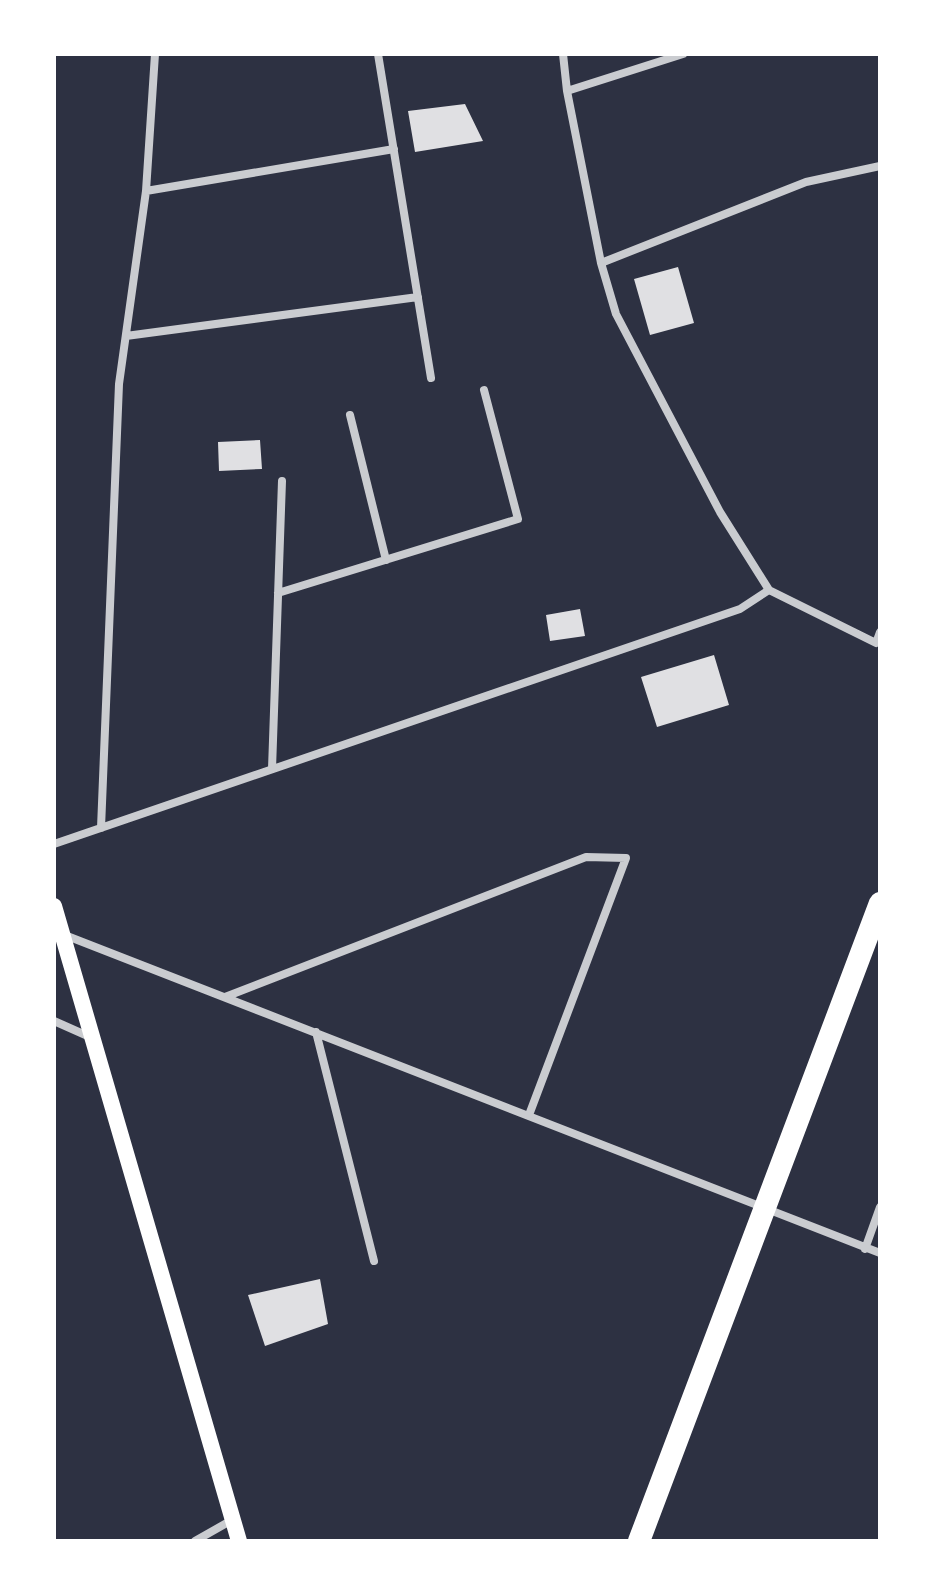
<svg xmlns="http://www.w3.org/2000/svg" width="934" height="1595" viewBox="0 0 934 1595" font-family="'Libre Baskerville',serif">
	<rect width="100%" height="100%" fill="#2d3142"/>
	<path fill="#e0e0e3" d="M465,104L483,141L415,152L408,111Z
		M678,267L694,323L650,335L634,279Z
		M260,440L262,469L219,471L218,442Z
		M580,609L585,636L550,641L546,615Z
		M714,655L729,705L657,727L641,677Z
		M320,1279L328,1324L265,1346L248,1295Z"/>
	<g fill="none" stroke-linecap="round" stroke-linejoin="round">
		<path stroke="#caccd0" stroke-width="8" d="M378,54L431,378
			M563,54L567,91
			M683,54L567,91L601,263L616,314L720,512L769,590L876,643L880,632
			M146,191L394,149
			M601,263L806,182L880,166
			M126,336L418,297
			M350,415L386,560
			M278,593L518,519L484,390
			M272,769L282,481
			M101,828L119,384L146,191L155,54
			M54,844L740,609L769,590
			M62,934L880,1253
			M225,997L586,857L626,858L529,1115
			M54,1021L90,1037
			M316,1032L374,1261
			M865,1249L880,1207
			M195,1541L232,1520"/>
		<path stroke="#fff" stroke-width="16" d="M54,906L239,1541"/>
		<path stroke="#fff" stroke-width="22" d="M639,1541L880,903"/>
	</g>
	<rect width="934" height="1595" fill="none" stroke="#ffffff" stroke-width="112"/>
</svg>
